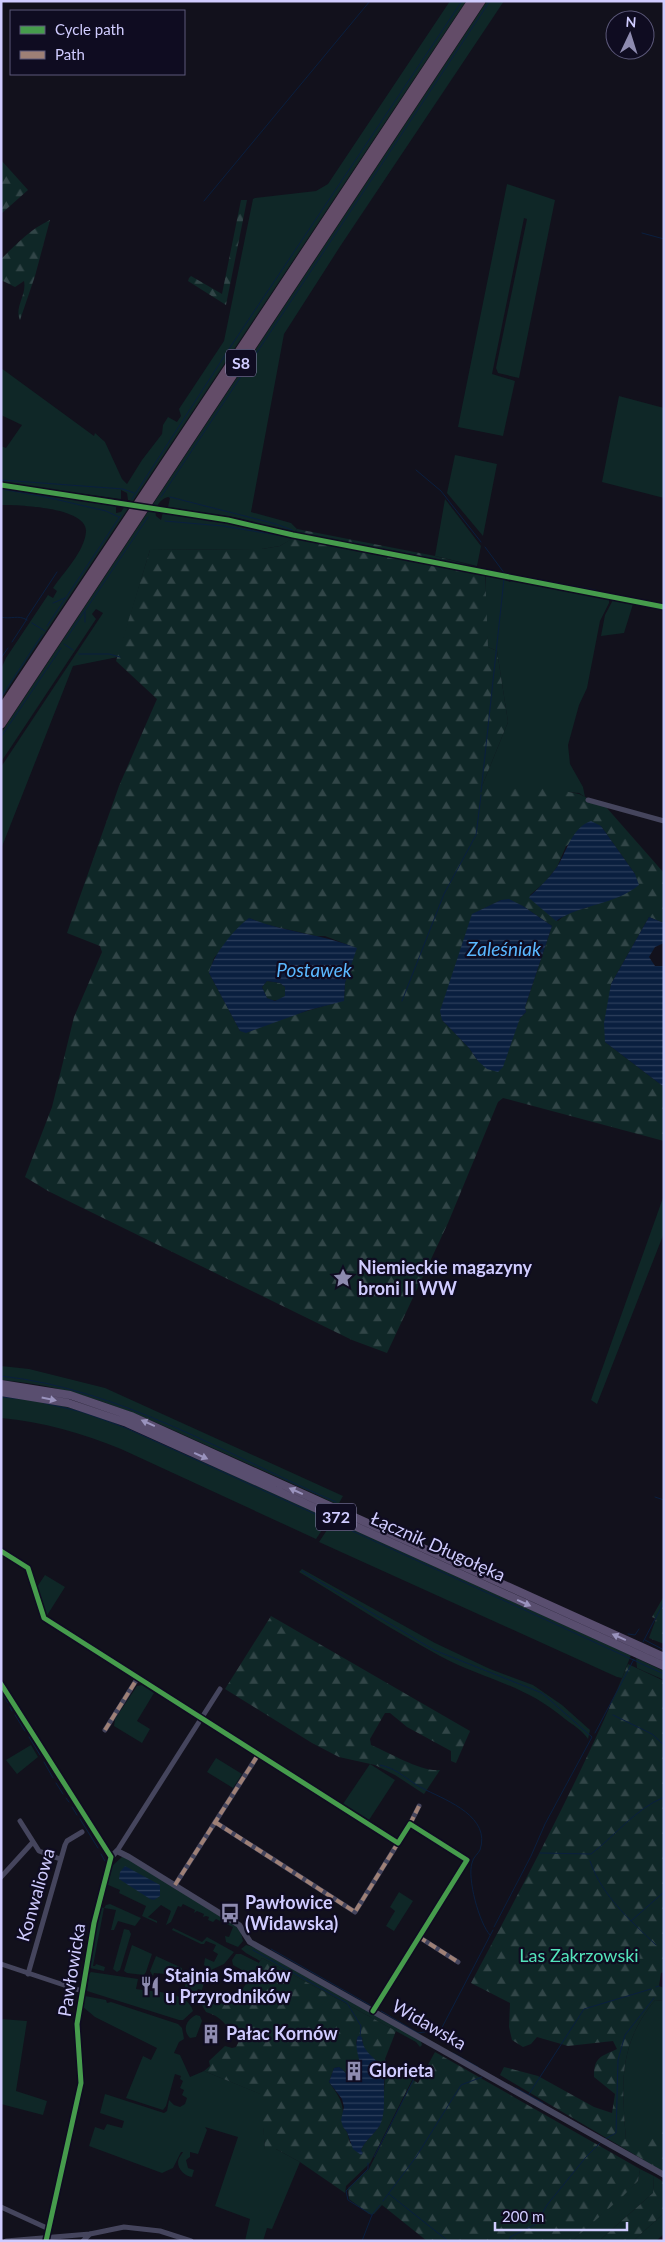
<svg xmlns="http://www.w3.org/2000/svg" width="665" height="2242" viewBox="0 0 665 2242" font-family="Lato,sans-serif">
	<defs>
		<pattern id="forest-firs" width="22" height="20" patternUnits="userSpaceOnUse" patternTransform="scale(1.25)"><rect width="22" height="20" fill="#0f2727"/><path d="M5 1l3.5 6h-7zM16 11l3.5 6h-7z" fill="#314547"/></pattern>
		<pattern id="water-rules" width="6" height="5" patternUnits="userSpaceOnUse" patternTransform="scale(1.25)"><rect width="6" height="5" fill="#0a1f3f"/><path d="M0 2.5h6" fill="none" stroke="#2d3e5c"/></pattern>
	</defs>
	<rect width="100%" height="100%" fill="#12111c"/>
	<path fill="#0f2727" d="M450,1H466L133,501L128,500L127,493L121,490V499L1,483V446L6,448L22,425L1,415V368L94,436L95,433L105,442L122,479L127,484L142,460L162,434L163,425L168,417L177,422L181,416L179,409L224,341L253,199L255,198L316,191L328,184Z
		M487,1H504L341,245L284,334L251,512L291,523L297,529L294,533L238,518L168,507L170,498L168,497C160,499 154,508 156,516L161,520L163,512L212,519L294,538L280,546L262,549L150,550L118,657L73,666L1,849V767L103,613L96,609L92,614L96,619L1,762V733Z
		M507,184L555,200L519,378L498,373L496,368L527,219L524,218L492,374L515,381L503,436L458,427Z
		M619,396L664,408V498L602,482Z
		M455,455L497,464L483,536L447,493Z
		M1,488L116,505V513L121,512L125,506L129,507L1,699V669L6,658L48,595L53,598L57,591L53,588C64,572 84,552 86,532C88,507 19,505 1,505Z
		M445,499L481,546L477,566L435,556Z
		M486,574L505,577V580L510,582L512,579L609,599V603L600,621L587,688L579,705L568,745L570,764L583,787L585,797L579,793L482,786L508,722L497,651L488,647L485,611Z
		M613,600L633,604L624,633L601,636L605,615Z
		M664,1195V1233L597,1404L591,1400Z
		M1,1366L29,1369L105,1388L343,1496L338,1505C294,1484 250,1465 206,1445C138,1414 77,1386 1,1380Z
		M1,1395L60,1405L101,1417L328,1517V1521L316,1539L121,1449C82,1433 43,1422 1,1418Z
		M336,1521L631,1655L622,1678L617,1677L319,1542L331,1524Z
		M302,1569L435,1643L490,1669L533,1685L562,1705L590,1730L588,1739C582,1730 573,1725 565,1719C524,1684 485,1680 440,1656C392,1630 346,1600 299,1572Z
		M45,1575L65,1587L46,1617L37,1587Z
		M636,1658L664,1671V1680L637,1668Z
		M142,1685L154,1693L137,1721L150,1729L142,1743L114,1726L115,1719L137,1686Z
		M31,1745L38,1757L17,1774L6,1760Z
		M216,1758L242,1774L233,1788L207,1772Z
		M370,1764L395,1780L369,1820L343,1804Z
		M123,1856L236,1926L241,1933L243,1941L238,1947L226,1942L225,1936L229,1937L233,1927L216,1919L213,1922L208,1920L209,1917L206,1916L203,1917L204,1914L197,1911L194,1913L195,1910L183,1904L181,1907L178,1906L171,1922L166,1925L171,1911L161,1905L148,1917L157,1921V1923L142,1916L146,1906L119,1893L120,1890L106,1884L111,1867Z
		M399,1892L413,1901L394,1931L386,1926L395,1911L390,1907Z
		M110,1904L141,1918L135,1926L118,1921L114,1930H111L116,1910L104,1908L93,1966H95L96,1964L105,1967L104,1971L90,1968L100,1907L104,1908L106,1905Z
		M173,1928L202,1942L207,1937L234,1952L224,1964L211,1970L204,1965L205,1958L214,1962L218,1954L213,1951L216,1945L206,1941L204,1944H201L172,1930Z
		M124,1929L129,1930L131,1934L120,1970L117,1972L113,1969Z
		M132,1945L152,1954L146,1972L144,1975L127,1973L124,1971Z
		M246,1945L254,1947L421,2041L422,2045L420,2047L416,2042L262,1958L260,1961L246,1953L241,1949Z
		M236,1954H241L259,1963L251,1975L233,1965L232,1960Z
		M156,1956L182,1968V1974L176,1978V1975L154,1973L153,1976L150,1971Z
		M91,1972L138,1979L136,1989C153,1992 188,1991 193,2011L183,2020H179L87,1991L89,1974Z
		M192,1976L195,1977L194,1983L191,1982L190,1985L196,1984L199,1978H202L204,1982L202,1990L198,1989L195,1996L199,1998L194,2003L184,1994L186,1978Z
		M85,1996L106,2000L107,2003L111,2002L178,2024L182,2028L184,2039L179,2042L174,2053L180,2055L190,2077L204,2071L261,2094L265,2149H276L300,2162L272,2229L267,2228L263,2241H245L250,2219L215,2206L238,2137L205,2127L207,2130L198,2154L190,2152V2157L186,2160L188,2168L194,2170L192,2177C184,2176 175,2167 179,2158C180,2156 182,2154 183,2152H181L173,2168L162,2173L89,2146L95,2127L104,2130L107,2124L122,2128L124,2121L100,2113L105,2094L164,2113L167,2111L169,2100L174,2105L180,2107L185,2104L187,2098L182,2095L184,2090L180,2088L183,2081L180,2079L181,2076L175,2074L166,2106L163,2110L126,2098L143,2056L151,2060L157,2048L95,2017L83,2007Z
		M655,2000L664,2001V2123L658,2169L626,2141C622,2085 617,2046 655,2000Z
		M196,2015L200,2016L202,2021L196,2037L190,2038C182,2030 186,2020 196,2015Z
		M1,2019L27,2021L16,2091L47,2101L43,2115L1,2104Z
		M640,2169L654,2176L653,2193L599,2241H572L638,2181Z
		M664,2213V2234L656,2241H633Z"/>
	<path fill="url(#forest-firs)" fill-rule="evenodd" d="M1,160L28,190L1,214Z
		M241,200H247L226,305L188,281L189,278L191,276L222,294Z
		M50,220L35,276L20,320C14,307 27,295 24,281L15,287L1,280V259C17,244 29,230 50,220Z
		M297,529L435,556L485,569L488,647L497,651L508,722L482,786L532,785L579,794L606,807L664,873V923L649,917L611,984L605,1042L664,1087V1141L503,1098L498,1102L448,1223L387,1353L352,1340L48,1191L25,1177L52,1107L74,1017L102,952L100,946L67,933L119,786L157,699L116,661L150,550L262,549L280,546L293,538L292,536ZM601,826L635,874L586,908L567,913L558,921L530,895L545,882L557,867L566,846ZM501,900L523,906L552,926L525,1007L526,1012L478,1061L469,1048L442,1020L473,914ZM249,918L264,924L316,936H325L356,948L345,983L344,1000L240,1031L209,973L214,958Z
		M267,981L280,983L285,987V996C280,1001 273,1002 267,998L262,987Z
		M664,1596V1644L649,1638L656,1619L652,1617Z
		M271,1616L470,1731L456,1763L451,1761V1751L407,1727L390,1713H385L370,1739L371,1745C391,1753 420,1772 440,1770L424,1794L395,1775L375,1765L339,1757L312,1743L225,1689Z
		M628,1664L664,1681V1972L661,1973L659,1986L664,1988V2001L655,2000C617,2046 622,2085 626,2141L630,2143L640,2139L643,2143L664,2123V2172L500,2075L504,2067L538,2076L594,2107L612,2113L615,2094L594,2077C594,2057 600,2057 617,2049L613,2041L568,2046L537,2037L531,2044L523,2047L512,2040L509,2027L510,2003L471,1983C526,1879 583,1774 628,1664Z
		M262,1958L396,2031L385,2059L388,2065L413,2078L370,2163L346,2186L345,2193L300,2162L276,2149L271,2151L265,2149L260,2094L204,2071L210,2066L209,2061L225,2046L232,2048L236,2047L240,2039L238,2034C225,2029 226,2018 206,2012L202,2005L203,1997L207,2002L218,2005L239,1995ZM359,2036L362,2038L364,2050L377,2062L385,2074L383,2110L379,2127L364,2144L361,2150L350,2143L347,2132L343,2127C344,2103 342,2101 329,2082L334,2068L339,2067C348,2073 349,2083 362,2076L361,2062L356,2041Z
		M435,2052L640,2169L638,2181L623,2196L572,2241H427L382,2205L374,2214H369L349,2199L348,2188L369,2169L413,2080L418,2083Z
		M654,2176L664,2182V2213L633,2241H599L653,2193Z"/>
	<path fill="url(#water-rules)" fill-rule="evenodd" d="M591,821L601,826L635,874L639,885C615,905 581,904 556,921L529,898L530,896C540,887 549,878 557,867C567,852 571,828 591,821Z
		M509,899L523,906L552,926L525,1007L526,1012L520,1018L503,1067L498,1072L487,1069L478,1061L469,1048L442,1020L440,1011L472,914L501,900Z
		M649,917L664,923V943L655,947L649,957L655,966H664V1087L605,1042L604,1023L611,984Z
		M249,918C284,932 322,934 357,948L345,983L344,1001L309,1010L246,1033L240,1031L209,973C213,955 234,929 249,918ZM267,981L280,983L285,987V996L275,1001L267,998L262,987Z
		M125,1866L160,1885V1896L154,1900L150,1899L119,1879L120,1872Z
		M358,2036L362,2037C362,2055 380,2058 385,2074C382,2090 387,2110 380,2125C375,2134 365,2140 361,2150L363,2153L361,2155L353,2149L347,2132L343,2127L341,2120L344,2107L342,2099L329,2082L334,2068L339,2067C348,2072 348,2084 362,2076C362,2063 353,2048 358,2036Z"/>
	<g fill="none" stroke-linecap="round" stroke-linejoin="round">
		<path stroke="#0a1f3f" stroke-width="1" d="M204,201L370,1
			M642,233L664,239
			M416,470L441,491L481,542
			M1,480L123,489L134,493
			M1,489L46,497L106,511L119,517
			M161,497L490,1
			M170,497L276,524L292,530
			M132,499L229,349L462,1
			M165,521L223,526L289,537
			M485,547L505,574
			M513,575L595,590
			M53,603L65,598
			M1,617C11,620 18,614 27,620
			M26,619L57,572
			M85,622V612
			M32,623L45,631
			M47,626L121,515
			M66,639L148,517
			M12,642L27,619
			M64,644L73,650
			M79,654H109L120,657
			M1,658L8,648
			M1,697L42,635
			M1,737L61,648
			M481,792L504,579
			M402,1001L444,894L476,835L481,795
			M1,1376C121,1389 227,1455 336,1502
			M1,1397L23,1399
			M44,1403L82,1412L126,1428L326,1519
			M655,1497L664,1500
			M335,1523L664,1674
			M302,1571L434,1650L542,1693L592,1737L545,1824L531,1856L494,1927
			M628,1634L635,1635L639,1629
			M645,1640L664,1650
			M643,1642L664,1602
			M1,1692L8,1703
			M10,1707L12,1711
			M15,1715L25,1731
			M613,1715L652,1734L664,1745
			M595,1733L634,1659
			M29,1737L40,1755
			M44,1762L53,1778
			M380,1765C400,1769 408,1782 426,1790C448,1801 491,1817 480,1850C478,1854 473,1857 472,1863C467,1878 479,1923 490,1935
			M56,1783L63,1794
			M66,1798L69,1802
			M72,1807L77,1815
			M80,1819L98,1848
			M540,1853L591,1854C616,1835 634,1810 664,1797
			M101,1854L105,1861
			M590,1861C602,1896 630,1920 656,1945
			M631,1921L664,1892
			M271,1949L370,2005
			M253,1950L347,2003L361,2026L360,2037
			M656,1987L659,1986
			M381,2011L418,2033L431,2031L437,2037L493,1930
			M453,2053L478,2067
			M516,2088L543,2103
			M529,2094L584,2009L651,1989
			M605,2139L616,2133L618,2060L625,2035L654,1998
			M374,2157L418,2071
			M368,2163V2169L346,2191L348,2200L372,2215
			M389,2194L448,2241
			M383,2201L416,2157L461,2085L482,2077
			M362,2241L372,2215L380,2205
			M510,2241V2237L536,2224L547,2205L586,2157L600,2143"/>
		<path stroke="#45455d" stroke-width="5" d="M1,485L126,504
			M157,509L228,520L293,535L664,607
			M588,800L664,821
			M1,1551L28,1568L44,1618L398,1843L410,1824L467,1860L373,2011
			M105,1730L137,1679
			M20,1821L39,1851L60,1859
			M215,1822L355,1912L398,1843
			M410,1824L419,1806
			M117,1851L220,1689
			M1,1877L33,1842
			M175,1885L258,1755
			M419,1937L458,1962
			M1,1964L82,1991
			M28,1974L65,1845L67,1841L82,1832
			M1,2207L49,2229
			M6,2241L90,2234L124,2227L160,2231L191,2241
			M83,2241L90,2234"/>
		<path stroke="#45455d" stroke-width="6" d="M1,1684L111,1857
			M111,1857L117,1851L129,1857L239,1925L250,1942L664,2175
			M46,2241L81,2083L77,2024L94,1923L111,1857"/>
		<path stroke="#594e6f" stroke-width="8" d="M1,1384L70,1395L131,1416L664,1657
			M1,1392L68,1403L127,1423L664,1666"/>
		<path stroke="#634c68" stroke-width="9" d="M1,710L472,1
			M1,724L481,1"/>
		<path stroke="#45455d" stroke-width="5" d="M126,504L157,509"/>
		<path stroke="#9e8076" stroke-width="4" stroke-dasharray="8 4" stroke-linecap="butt" d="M105,1730L137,1679
			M215,1822L355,1912L398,1843
			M410,1824L419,1806
			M175,1885L258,1755
			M419,1937L458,1962"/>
		<defs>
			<path id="cycleway" d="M1,485L228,520L293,535L664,607
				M1,1551L28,1568L44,1618L398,1843L410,1824L467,1860L373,2011
				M1,1684L111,1857L94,1923L77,2024L81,2083L46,2241"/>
		</defs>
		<use href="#cycleway" stroke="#0f0c21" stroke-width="8"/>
		<use href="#cycleway" stroke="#469c4c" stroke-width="5"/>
	</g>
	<defs><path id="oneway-solid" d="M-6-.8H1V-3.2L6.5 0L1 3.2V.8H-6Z" transform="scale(1.25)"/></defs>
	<g fill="#9a93be">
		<use href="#oneway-solid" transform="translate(49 1399) rotate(12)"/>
		<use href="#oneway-solid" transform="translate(148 1423) rotate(-156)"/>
		<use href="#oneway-solid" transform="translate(201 1456) rotate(24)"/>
		<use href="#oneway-solid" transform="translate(296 1491) rotate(-156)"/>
		<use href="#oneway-solid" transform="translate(524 1603) rotate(24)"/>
		<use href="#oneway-solid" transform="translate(619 1637) rotate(-156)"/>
	</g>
	<defs>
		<symbol id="sight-bare" viewBox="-9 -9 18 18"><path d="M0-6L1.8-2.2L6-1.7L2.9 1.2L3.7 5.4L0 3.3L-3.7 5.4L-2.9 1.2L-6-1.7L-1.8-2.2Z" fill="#8e8bb0" stroke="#0f0c21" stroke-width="2.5" paint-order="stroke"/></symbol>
		<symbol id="bus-bare" viewBox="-9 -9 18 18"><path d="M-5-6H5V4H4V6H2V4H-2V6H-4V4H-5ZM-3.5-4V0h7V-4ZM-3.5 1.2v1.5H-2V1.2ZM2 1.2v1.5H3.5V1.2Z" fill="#8e8bb0" stroke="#0f0c21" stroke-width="2.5" paint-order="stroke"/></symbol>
		<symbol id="restaurant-bare" viewBox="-9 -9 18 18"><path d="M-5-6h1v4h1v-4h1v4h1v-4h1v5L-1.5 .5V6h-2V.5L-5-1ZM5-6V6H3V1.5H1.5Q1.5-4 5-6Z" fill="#8e8bb0" stroke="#0f0c21" stroke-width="2.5" paint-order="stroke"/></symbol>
		<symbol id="building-bare" viewBox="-9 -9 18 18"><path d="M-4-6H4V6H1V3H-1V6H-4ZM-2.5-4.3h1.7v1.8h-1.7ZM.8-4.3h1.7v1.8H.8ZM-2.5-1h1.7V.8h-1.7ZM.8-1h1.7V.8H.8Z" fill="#8e8bb0" stroke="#0f0c21" stroke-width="2.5" paint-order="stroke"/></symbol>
	</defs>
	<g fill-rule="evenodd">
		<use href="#sight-bare" x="329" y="1264" width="28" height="28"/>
		<use href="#bus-bare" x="216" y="1899" width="28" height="28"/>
		<use href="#restaurant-bare" x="136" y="1972" width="28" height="28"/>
		<use href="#building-bare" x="197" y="2020" width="28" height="28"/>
		<use href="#building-bare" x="340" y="2057" width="28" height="28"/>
	</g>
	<g text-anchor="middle" stroke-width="4.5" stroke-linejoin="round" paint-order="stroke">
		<g fill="#0f0c21" stroke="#9692bc" stroke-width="1">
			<rect x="226" y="349.5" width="30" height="27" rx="4"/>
			<rect x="316" y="1503.5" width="40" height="27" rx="4"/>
		</g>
		<g font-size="16" font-weight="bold" fill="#d0ccff">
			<text x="241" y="369">S8</text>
			<text x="336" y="1523">372</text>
		</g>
		<g font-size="18" font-weight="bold" fill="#d0ccff" stroke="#0f0c21" text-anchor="start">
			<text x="358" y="1274">Niemieckie magazyny<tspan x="358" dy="21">broni II WW</tspan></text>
			<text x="245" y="1909">Pawłowice<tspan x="245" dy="21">(Widawska)</tspan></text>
			<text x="165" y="1982">Stajnia Smaków<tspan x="165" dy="21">u Przyrodników</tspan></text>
			<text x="226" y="2040">Pałac Kornów</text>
			<text x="369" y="2077">Glorieta</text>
		</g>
		<g font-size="18" fill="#d0ccff" stroke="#0f0c21">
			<text transform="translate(438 1547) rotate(24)" y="6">Łącznik Długołęka</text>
			<text transform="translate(36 1895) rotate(-74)" y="6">Konwaliowa</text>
			<text transform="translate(72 1970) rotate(-81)" y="6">Pawłowicka</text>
			<text transform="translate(429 2025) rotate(30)" y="6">Widawska</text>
		</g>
		<g font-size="18" fill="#53e4bb" stroke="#0f0c21">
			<text x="579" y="1962">Las Zakrzowski</text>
		</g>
		<g font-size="19" font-style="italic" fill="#5ab8ff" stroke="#0f0c21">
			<text x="504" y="956">Zaleśniak</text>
			<text x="314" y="977">Postawek</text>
		</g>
	</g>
	<rect width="665" height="2242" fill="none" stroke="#d0ccff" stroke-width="5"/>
	<rect x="10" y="10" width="175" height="65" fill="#0f0c21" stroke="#5c597a"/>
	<rect x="20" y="26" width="25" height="8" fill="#469c4c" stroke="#5c597a"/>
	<text x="55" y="35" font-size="15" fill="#d0ccff">Cycle path</text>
	<rect x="20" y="51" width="25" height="8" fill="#9e8076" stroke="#5c597a"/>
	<text x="55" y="60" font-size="15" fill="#d0ccff">Path</text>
	<g transform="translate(630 35) rotate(4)"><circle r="24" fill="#0f0c21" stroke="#5c597a"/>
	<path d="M0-4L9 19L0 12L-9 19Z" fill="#8e8bb0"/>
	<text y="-8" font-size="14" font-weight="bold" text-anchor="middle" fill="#d0ccff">N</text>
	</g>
	<path d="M495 2222v8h132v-8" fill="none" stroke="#d0ccff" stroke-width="2.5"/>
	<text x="502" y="2222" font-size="15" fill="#d0ccff" stroke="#0f0c21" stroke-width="4" paint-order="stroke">200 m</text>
</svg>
